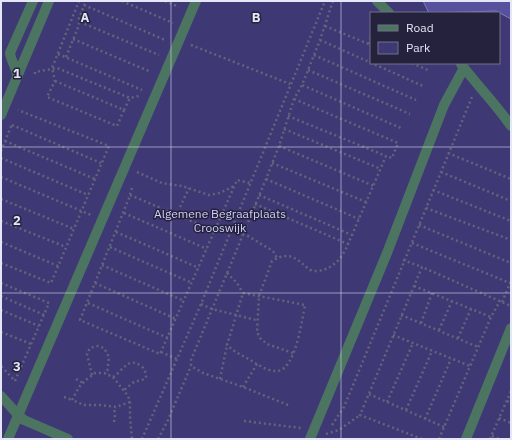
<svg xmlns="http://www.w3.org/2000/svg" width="512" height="440" viewBox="0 0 512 440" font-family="'IBM Plex Sans',sans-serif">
	<rect width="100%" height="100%" fill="#24223c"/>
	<path fill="#3e3975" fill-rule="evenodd" d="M1,1H511V439H1ZM371,13H499V63H371Z"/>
	<path fill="#57509f" stroke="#827db9" d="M423,1H511V19L496,11L429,13Z"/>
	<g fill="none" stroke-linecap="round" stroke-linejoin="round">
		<path stroke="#64637a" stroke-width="2.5" stroke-dasharray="2 3" stroke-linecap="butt" d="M122,1L173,23
			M165,1L179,7
			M333,1L320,40L302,85L403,129
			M84,5L165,40
			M80,22L159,55
			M325,26L371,45
			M73,39L151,72
			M320,40L423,86
			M368,44L371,38
			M191,45L290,84
			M58,54L142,90
			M314,55L416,100
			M66,57L79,25V18L86,1
			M412,63L430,71
			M308,70L410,114
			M35,74V72L57,68L130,98L139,96
			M55,81L124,110L117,126L47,97L55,81L52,68L79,1
			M294,99L398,143L392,158L386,156L352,235
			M124,110L130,98
			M288,116L386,156
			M12,125L101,163
			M284,129L381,169
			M5,141L95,179
			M279,146L374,186
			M1,151L12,124
			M448,153L511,179
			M1,158L88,195
			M272,163L366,202
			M137,172L162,183L182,186L209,195L220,193L234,186
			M441,172L511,201
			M1,177L91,215
			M266,179L359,219
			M132,188L129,198L80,320L160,354L237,180L250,183
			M433,190L511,221
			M130,195L215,231
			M259,195L352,235L348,244
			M1,199L74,229
			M255,204L348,244C342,259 331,272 312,271C297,261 292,249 272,261L259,296L257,332L260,338L267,344L293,353
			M180,207L189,188
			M426,208L511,240
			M124,213L207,249
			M1,221L66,247
			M419,225L511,263
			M116,232L199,268
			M243,233L273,251L277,258
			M1,242L58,266
			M412,243L510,283
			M110,247L192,283
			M403,260L422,267
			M1,263L51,283L109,146L18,110
			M102,265L184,301
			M227,273L237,283L243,293
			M1,283L49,303L15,381L1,366
			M95,283L176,319
			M414,286L491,317
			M243,293L305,305C302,319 296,368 278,371C270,372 262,367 255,363C246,357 235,353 227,345Z
			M1,296L44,315
			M502,302L511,281
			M88,303L168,338
			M201,304L212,309L256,320
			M1,310L39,326
			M401,315L478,347
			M421,323L432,293
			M439,330L452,301
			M1,332L31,344
			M393,335L470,366
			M458,338L471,309
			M161,352L177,359
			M92,375L87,354L90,348L98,346L104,348L109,357L107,374
			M113,377C123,371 128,356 141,366C145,369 146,373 146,377L145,379L134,382L124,390
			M76,379L83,383
			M220,379L227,345
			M243,387L257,364
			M369,394L444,427
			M64,397L72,400
			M507,401L511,403
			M130,402L116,407L101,405H84L72,400L79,387L87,379L95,373H104L113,377L128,396L130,402V417L132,439
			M387,402L413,343
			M288,405L243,387L203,373L191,366V360L266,179L279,146L294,99L302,85
			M406,410L432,351
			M499,418L511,423
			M425,419L451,359
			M244,421L301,428
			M114,422L115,415L114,407
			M332,425L344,407L472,97
			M326,434L339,430L360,415
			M492,436L499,439
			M142,439L201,304L325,1
			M158,439L168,420L191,366
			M422,439L360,415L422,267L511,306
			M439,439L491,317L500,301
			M490,439L511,391"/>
		<path stroke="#4b7461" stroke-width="10" d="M377,1L389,13
			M461,64C477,85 496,104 511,126
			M17,75C16,67 11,61 10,53L33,1
			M1,115L49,1
			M1,396L19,416L24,420L68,439
			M8,439L196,1
			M310,439L387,253L444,105L464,68
			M466,439L511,328"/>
	</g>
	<path fill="none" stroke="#e5e6f7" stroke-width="1" stroke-opacity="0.55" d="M171,1V439M341,1V439M1,147H511M1,293H511"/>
	<g text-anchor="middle" stroke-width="3" stroke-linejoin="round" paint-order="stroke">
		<g font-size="12" fill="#cfcffc" stroke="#24223c">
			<text x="220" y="218">Algemene Begraafplaats<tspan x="220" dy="14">Crooswijk</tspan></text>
		</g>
	</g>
	<g font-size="13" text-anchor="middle" font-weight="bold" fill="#e5e6f7" stroke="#24223c" stroke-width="3" stroke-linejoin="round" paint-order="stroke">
		<text x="85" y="22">A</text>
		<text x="256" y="22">B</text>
		<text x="17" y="78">1</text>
		<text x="17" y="225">2</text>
		<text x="17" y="371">3</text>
	</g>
	<rect width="512" height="440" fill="none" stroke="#e5e6f7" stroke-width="4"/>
	<rect x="370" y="12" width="130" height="52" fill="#24223c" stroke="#717087"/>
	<rect x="378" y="25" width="20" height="6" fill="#4b7461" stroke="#717087"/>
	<text x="406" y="32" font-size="12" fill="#e5e6f7">Road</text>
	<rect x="378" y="42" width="20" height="12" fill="#3e3975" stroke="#717087"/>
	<text x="406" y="52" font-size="12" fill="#e5e6f7">Park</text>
</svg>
